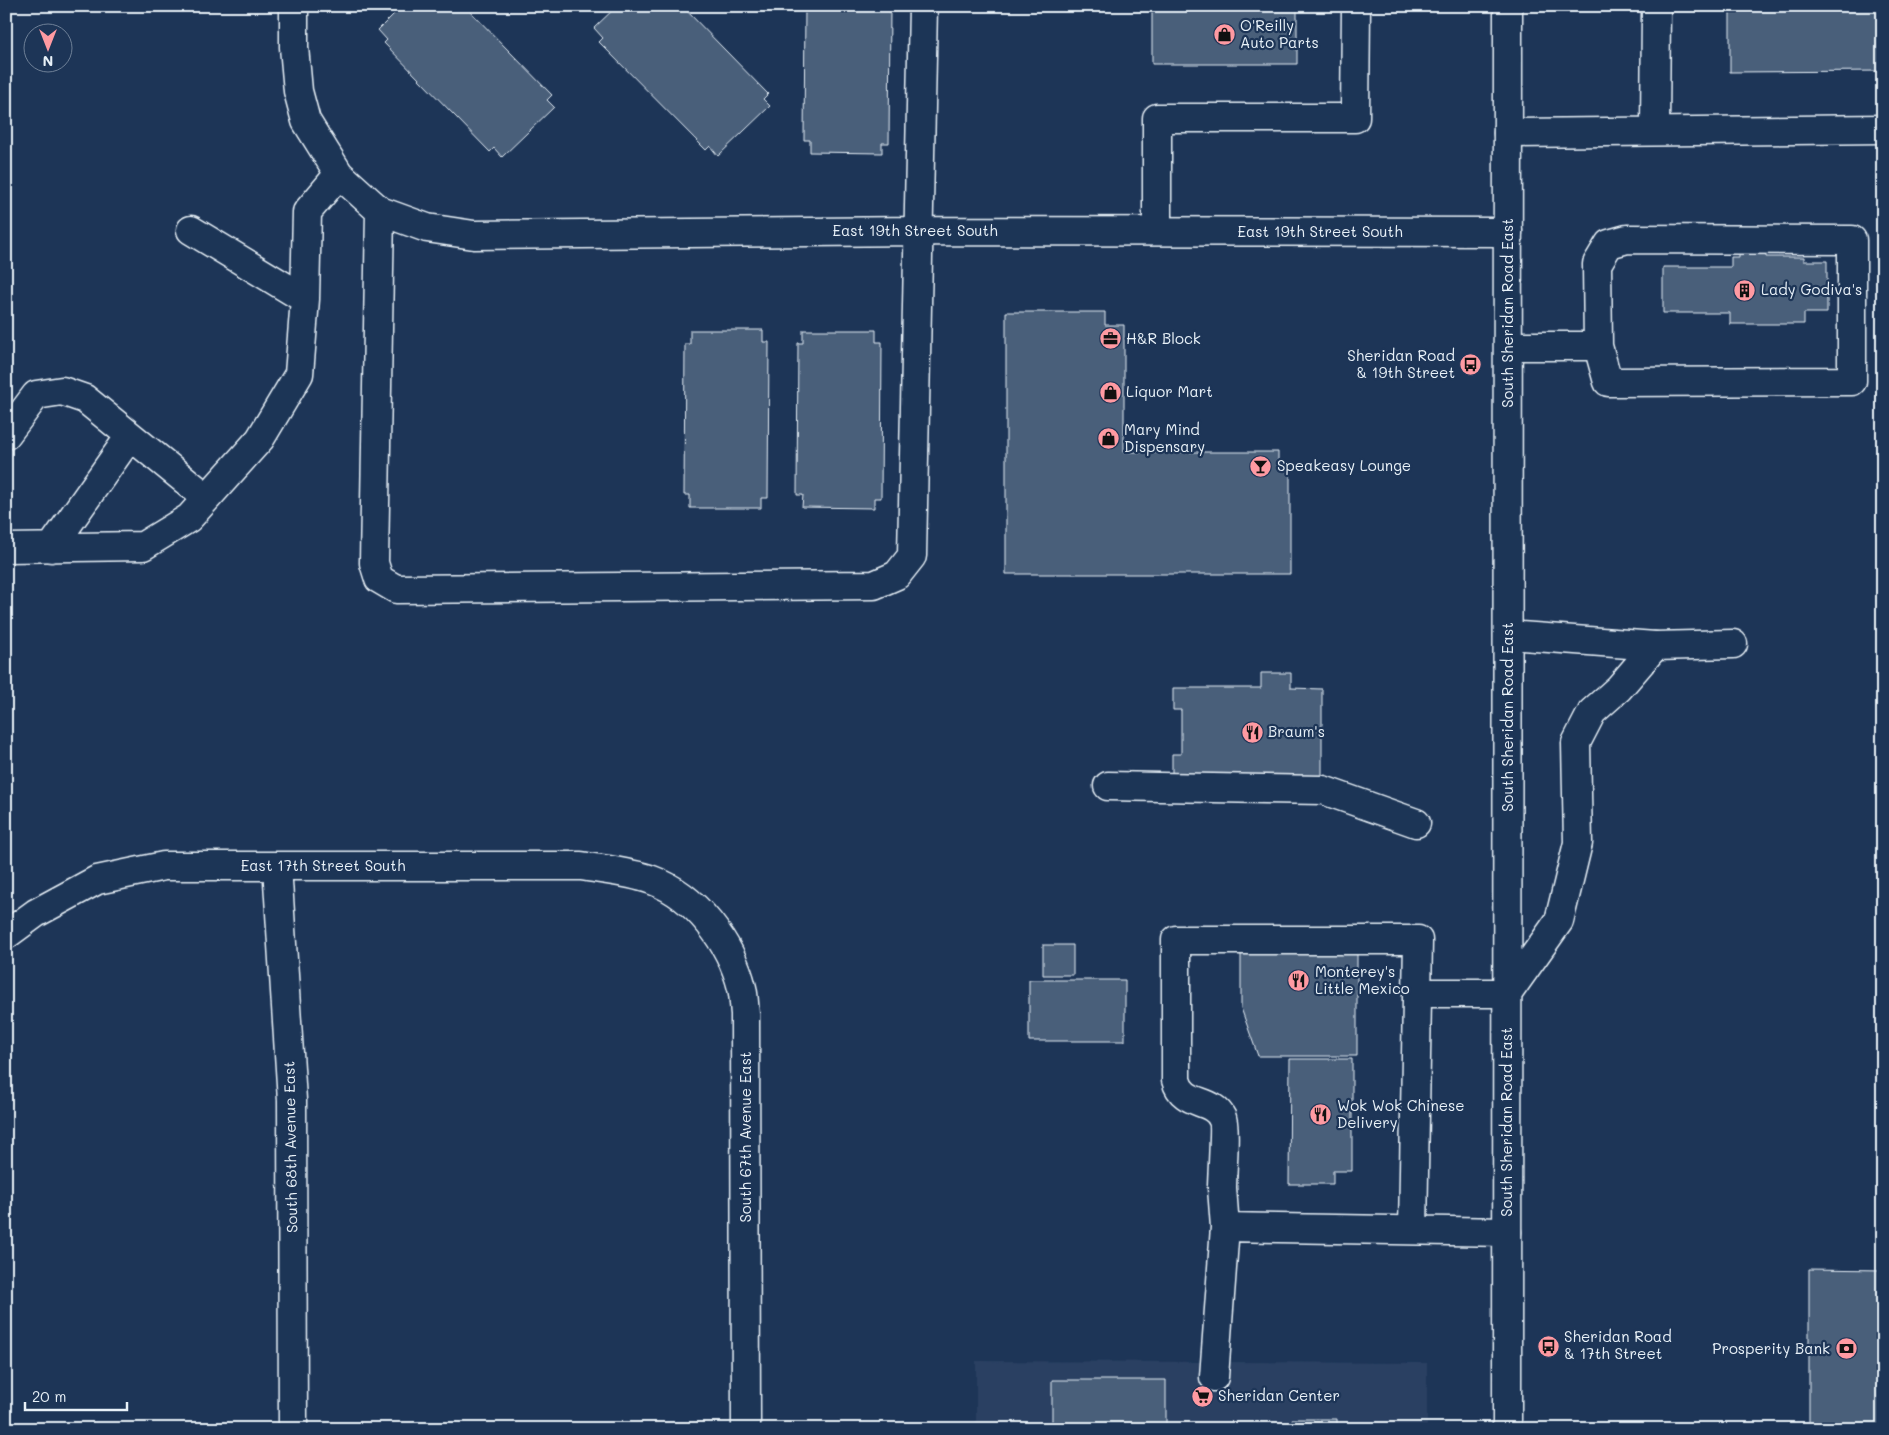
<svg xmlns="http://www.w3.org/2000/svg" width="1889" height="1435" viewBox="0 0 1889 1435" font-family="Mali,sans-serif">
	<rect width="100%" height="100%" fill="#1d3557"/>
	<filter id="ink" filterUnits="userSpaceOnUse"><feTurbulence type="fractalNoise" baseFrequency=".02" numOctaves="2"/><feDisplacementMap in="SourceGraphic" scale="10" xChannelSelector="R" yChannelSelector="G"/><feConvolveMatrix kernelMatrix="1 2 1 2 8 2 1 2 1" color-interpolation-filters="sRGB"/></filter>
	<g filter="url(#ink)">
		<path fill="#2a4162" d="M976,1361L1427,1363V1429H976Z"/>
		<path fill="#495e7a" stroke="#e8f1f8" d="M402,6H465L552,95L547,100L554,107L502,157L494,148L490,152L384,43L387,40L378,30Z
			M617,6H682L768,94L763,99L770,106L718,156L710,146L706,150L599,42L603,38L594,28Z
			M805,6H890L889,143H882V153L810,152V140H804Z
			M1152,6H1297V64H1152Z
			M1730,6H1883V71L1730,72Z
			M1739,252H1766V257H1804V261H1827V313H1804V324H1730V313H1663V267H1731V257H1739Z
			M1006,312H1105V325H1124V452H1278V468H1290V574H1006Z
			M690,330H763V342H769L768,498H761V508H690V495H684L685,344H690Z
			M803,330H876V342H882L881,498H874V508L802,507L803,495H797L798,343H803Z
			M1261,673H1291V688L1322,689V777H1172V754H1181V710H1173V688H1261Z
			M1043,945H1073V975H1043Z
			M1241,954H1357V1056H1258L1241,1008Z
			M1029,980H1125V1041H1029Z
			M1290,1059H1352V1171H1333V1184H1289Z
			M1809,1269L1883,1270V1429H1809Z
			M1052,1380H1166V1429H1052Z
			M1292,1419H1337V1429H1292Z"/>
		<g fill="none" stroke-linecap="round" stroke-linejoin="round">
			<defs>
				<path id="minor" d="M294,6V47L298,91L306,121L339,174L380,211L427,228L474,235L920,231L1508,232
					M1655,130L1656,6
					M1508,133L1883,129
					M380,211L374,563L379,579L396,589L874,585L897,575L912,556L923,6
					M191,230L305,299
					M1157,231V118H1355L1356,6
					M1627,239L1852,240V381L1608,382L1598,346L1597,264L1609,244Z
					M1509,346H1598
					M6,435L36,395L62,391L85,399L207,498
					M6,548L143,546L189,518L260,439L299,374L305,299L307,212L339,174
					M51,548L130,436
					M1508,635L1655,646L1733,644
					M1108,786L1323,790L1416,823
					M277,866L292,1100L293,1429
					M6,935L36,913L97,880L164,866H581C604,870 630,872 652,880C696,896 731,943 742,988C744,996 744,1006 745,1014L746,1429
					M1418,993H1508
					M1413,1230L1418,940H1176V1080C1183,1107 1212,1097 1222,1118C1226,1125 1222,1175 1222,1188C1223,1201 1224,1214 1225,1227L1507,1232
					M1214,1377L1225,1227"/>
				<path id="major" d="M1508,993L1559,921L1578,843L1576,743L1592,712L1619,688L1655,646
					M1507,1429L1508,6"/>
			</defs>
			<use href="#minor" stroke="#e8f1f8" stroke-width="31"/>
			<use href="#major" stroke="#e8f1f8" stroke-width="31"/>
			<use href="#minor" stroke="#1d3557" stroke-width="28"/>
			<use href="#major" stroke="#1d3557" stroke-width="28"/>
		</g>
	</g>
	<defs>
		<symbol id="shop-disc" viewBox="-11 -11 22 22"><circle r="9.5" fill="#ff9aa2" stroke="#1d3557"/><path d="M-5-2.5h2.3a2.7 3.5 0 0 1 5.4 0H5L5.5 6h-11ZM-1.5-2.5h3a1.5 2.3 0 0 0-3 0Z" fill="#111"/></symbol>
		<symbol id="building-disc" viewBox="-11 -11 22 22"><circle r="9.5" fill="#ff9aa2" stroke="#1d3557"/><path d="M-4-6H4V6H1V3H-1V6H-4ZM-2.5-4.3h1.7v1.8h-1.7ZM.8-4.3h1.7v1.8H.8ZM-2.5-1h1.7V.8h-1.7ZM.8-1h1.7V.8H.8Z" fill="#111"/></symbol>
		<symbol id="office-disc" viewBox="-11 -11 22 22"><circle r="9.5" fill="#ff9aa2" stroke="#1d3557"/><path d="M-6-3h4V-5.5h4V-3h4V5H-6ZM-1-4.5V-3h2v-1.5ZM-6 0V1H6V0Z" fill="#111"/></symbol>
		<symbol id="bus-disc" viewBox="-11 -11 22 22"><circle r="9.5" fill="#ff9aa2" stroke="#1d3557"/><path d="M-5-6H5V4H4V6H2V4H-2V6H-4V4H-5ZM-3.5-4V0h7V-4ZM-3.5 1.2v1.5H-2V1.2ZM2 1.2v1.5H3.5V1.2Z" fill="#111"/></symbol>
		<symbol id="bar-disc" viewBox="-11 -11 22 22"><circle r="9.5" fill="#ff9aa2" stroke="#1d3557"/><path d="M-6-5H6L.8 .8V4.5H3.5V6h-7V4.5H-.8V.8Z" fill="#111"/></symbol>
		<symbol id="restaurant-disc" viewBox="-11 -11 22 22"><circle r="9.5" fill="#ff9aa2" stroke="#1d3557"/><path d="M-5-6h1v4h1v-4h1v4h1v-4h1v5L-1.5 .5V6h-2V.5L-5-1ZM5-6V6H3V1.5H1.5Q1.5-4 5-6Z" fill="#111"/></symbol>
		<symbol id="bank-disc" viewBox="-11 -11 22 22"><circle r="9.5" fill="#ff9aa2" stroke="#1d3557"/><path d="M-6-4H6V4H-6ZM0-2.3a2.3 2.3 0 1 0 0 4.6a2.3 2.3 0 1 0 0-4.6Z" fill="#111"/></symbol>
		<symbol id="supermarket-disc" viewBox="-11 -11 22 22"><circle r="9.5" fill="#ff9aa2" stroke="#1d3557"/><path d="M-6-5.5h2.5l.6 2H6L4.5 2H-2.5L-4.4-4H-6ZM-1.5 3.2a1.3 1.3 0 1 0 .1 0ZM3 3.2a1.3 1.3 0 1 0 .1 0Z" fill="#111"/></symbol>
	</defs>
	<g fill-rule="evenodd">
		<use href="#shop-disc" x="1212" y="22" width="25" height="25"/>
		<use href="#building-disc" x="1732" y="278" width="25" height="25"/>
		<use href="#office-disc" x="1098" y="326" width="25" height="25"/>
		<use href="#bus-disc" x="1458" y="352" width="25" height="25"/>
		<use href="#shop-disc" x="1098" y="380" width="25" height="25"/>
		<use href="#shop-disc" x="1096" y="426" width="25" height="25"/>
		<use href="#bar-disc" x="1248" y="454" width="25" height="25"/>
		<use href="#restaurant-disc" x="1240" y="720" width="25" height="25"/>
		<use href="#restaurant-disc" x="1286" y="968" width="25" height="25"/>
		<use href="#restaurant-disc" x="1308" y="1102" width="25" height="25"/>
		<use href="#bus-disc" x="1536" y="1334" width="25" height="25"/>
		<use href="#bank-disc" x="1834" y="1336" width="25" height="25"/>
		<use href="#supermarket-disc" x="1190" y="1384" width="25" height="25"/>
	</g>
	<g text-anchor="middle" stroke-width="4.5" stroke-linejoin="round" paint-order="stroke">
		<g font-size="15" fill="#e8f1f8" stroke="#1d3557" text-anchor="start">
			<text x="1240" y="31">O'Reilly<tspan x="1240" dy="17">Auto Parts</tspan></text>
			<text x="1761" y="295">Lady Godiva's</text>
			<text x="1126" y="344">H&amp;R Block</text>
			<text x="1455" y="361" text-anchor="end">Sheridan Road<tspan x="1455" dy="17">&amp; 19th Street</tspan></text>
			<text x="1126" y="397">Liquor Mart</text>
			<text x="1124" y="435">Mary Mind<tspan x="1124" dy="17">Dispensary</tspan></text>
			<text x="1277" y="471">Speakeasy Lounge</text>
			<text x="1268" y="737">Braum's</text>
			<text x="1315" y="977">Monterey's<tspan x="1315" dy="17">Little Mexico</tspan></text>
			<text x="1337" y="1111">Wok Wok Chinese<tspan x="1337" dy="17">Delivery</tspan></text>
			<text x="1564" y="1342">Sheridan Road<tspan x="1564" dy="17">&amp; 17th Street</tspan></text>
			<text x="1830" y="1354" text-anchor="end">Prosperity Bank</text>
			<text x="1218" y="1401">Sheridan Center</text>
		</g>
		<g font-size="15" fill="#e8f1f8" stroke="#1d3557">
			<text x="915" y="236">East 19th Street South</text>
			<text x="1320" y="237">East 19th Street South</text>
			<text transform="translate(1508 313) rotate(-90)" y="5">South Sheridan Road East</text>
			<text transform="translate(1508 717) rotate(-90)" y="5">South Sheridan Road East</text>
			<text x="323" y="871">East 17th Street South</text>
			<text transform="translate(1507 1122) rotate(-90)" y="5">South Sheridan Road East</text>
			<text transform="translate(746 1137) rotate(-90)" y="5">South 67th Avenue East</text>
			<text transform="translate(291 1147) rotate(-91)" y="5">South 68th Avenue East</text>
		</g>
	</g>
	<rect width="1889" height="1435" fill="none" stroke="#1d3557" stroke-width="25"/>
	<rect x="12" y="12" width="1864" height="1410" fill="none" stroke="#e8f1f8" stroke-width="2" filter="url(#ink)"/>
	<g transform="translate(48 48) rotate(180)"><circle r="24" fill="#1d3557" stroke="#6e8097"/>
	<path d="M0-4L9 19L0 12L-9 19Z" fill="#ff9aa2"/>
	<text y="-8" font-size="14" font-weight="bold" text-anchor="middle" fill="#e8f1f8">N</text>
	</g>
	<path d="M25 1402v8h102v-8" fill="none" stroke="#e8f1f8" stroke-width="2.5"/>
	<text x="32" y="1402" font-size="15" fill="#e8f1f8" stroke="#1d3557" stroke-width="4" paint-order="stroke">20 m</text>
</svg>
